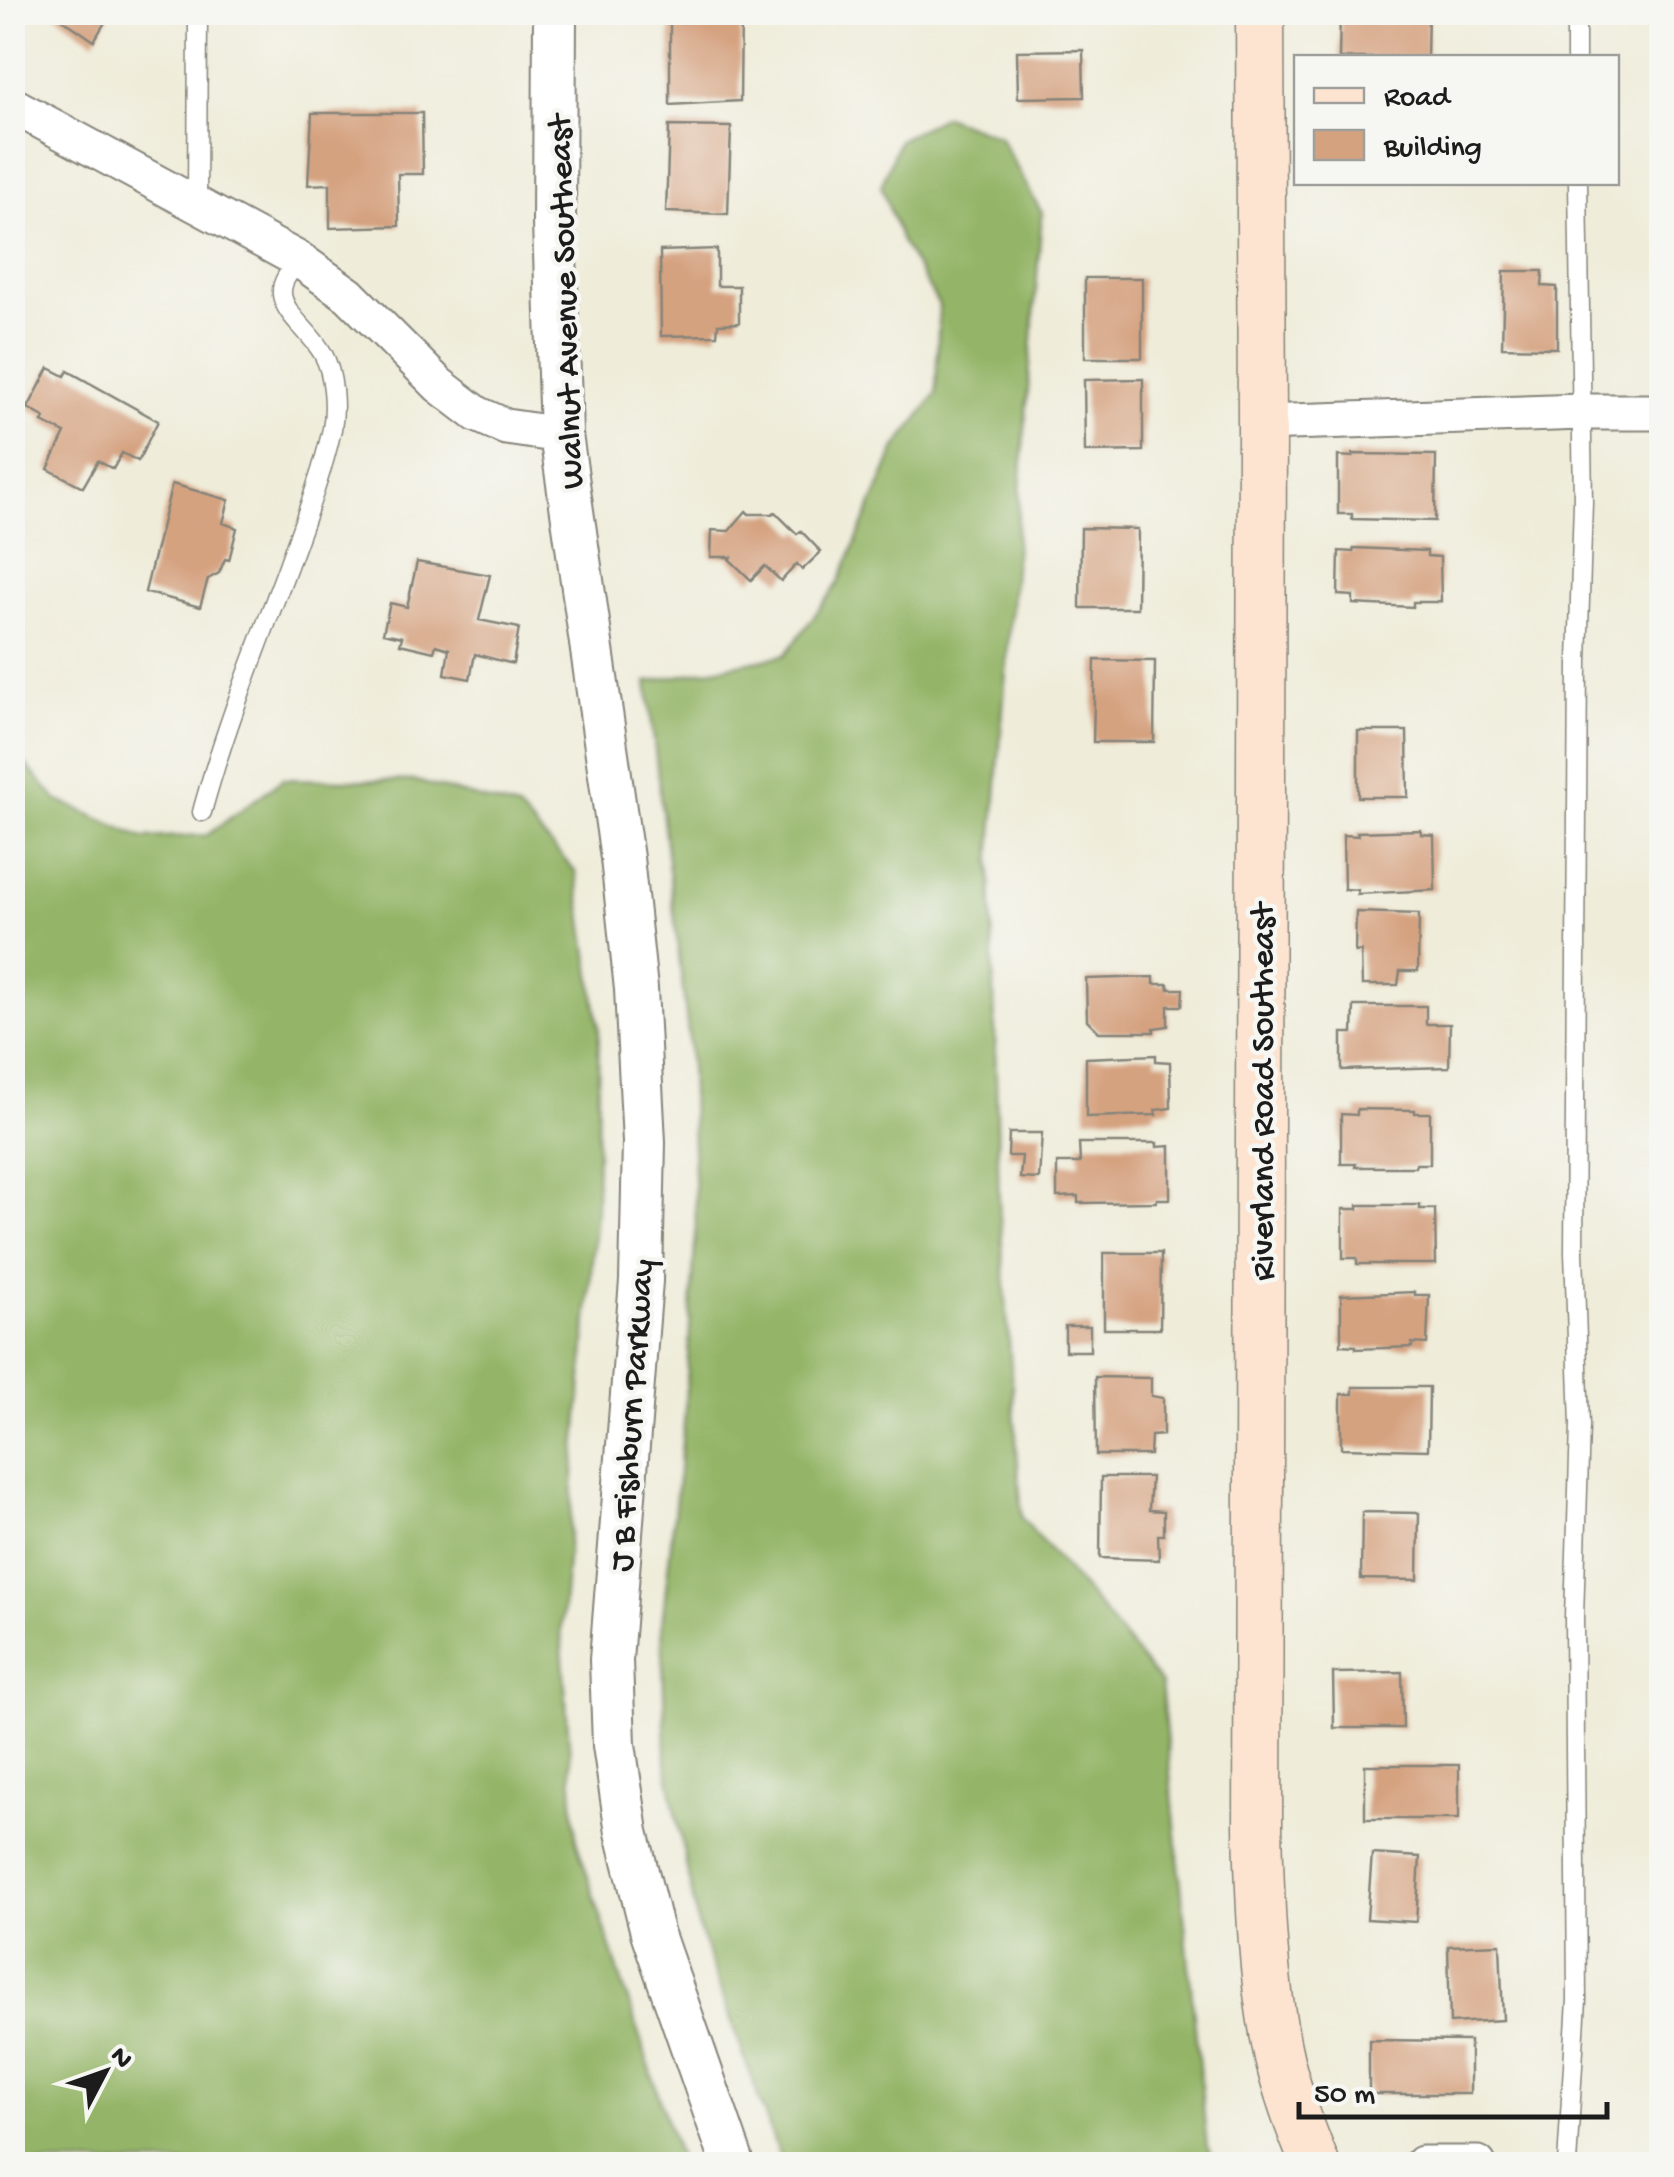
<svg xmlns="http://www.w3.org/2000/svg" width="1674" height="2177" viewBox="0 0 1674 2177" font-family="'Gochi Hand',sans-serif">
	<rect width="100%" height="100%" fill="#f6f6f2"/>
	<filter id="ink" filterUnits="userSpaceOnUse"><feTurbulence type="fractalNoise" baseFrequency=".01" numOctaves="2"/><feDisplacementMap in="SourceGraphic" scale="20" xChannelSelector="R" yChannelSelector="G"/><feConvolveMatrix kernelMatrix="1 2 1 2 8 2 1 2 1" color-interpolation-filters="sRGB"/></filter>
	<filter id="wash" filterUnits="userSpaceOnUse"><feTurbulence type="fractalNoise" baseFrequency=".0048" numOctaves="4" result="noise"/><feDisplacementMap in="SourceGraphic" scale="40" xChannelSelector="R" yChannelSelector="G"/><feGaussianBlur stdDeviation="2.25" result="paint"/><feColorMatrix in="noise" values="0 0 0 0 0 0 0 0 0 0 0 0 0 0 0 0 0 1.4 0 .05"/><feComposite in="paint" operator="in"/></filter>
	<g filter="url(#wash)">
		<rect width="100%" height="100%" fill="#efecd9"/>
		<path fill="#94b568" stroke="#586842" stroke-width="2.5" d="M944,116L999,136L1042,213L991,861L999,1203L1022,1518L1098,1606L1161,1684L1207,2147L1216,2164H782L698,1926L666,1762L662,1624L684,1424L696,1228L689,1042L647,682L785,655L838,584L896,448L936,394L939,305L901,241L881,186L899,140Z
			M12,749L57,800L143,838L207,835L283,779L416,781L518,809L576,872L599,1028L596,1213L561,1631L576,1840L681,2164H13Z"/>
		<g id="blocks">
			<path fill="#d5a280" d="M52,12H111L94,41Z
				M344,12H405V19H344Z
				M670,12H741L740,101L670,105Z
				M1340,12H1428L1427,58H1339Z
				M1083,50L1084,97L1018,98L1017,51Z
				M312,113H422L423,174H398L399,226L330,228V184L308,185Z
				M669,126L731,127L728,214L666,212Z
				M717,249V286H739V323L718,324L717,335L661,336L660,251Z
				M1504,271H1543L1542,286L1557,287V348L1502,347Z
				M1085,278H1142V358H1085Z
				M49,368L65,376L68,371L158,421L138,461L122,453L113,469L98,461L83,487L48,469L65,433L42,422L45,418L28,408Z
				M1143,379V451L1085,452L1084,380Z
				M1353,454L1436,455L1435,521L1352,519V514H1338V456L1353,457Z
				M172,484L229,500L223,523L237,528L229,560L225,559L219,573L208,579L200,607L145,592Z
				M746,511L749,514H772L775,512L797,534L801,531L821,552L802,570L797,564L781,581L765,566L751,580L729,559L731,557H711L712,530L729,531Z
				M1081,528L1138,529L1137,608H1080Z
				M1354,548L1427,551V556L1440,557L1441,602H1413V607L1353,604V596L1338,595L1339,551L1353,552Z
				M417,562L490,575L479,620L519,628L513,664L475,654L470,679L445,674L449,649L436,645L434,652L400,644L402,637L383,633L390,603L407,607Z
				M1095,660L1155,661L1154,742H1093Z
				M1358,731H1407L1408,797H1358Z
				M1421,830V834L1434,835L1435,890L1357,894L1358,890L1344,889L1343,835L1358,836L1357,832Z
				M1356,912L1419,914L1418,971H1400L1398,985H1362L1361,951L1355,952Z
				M1154,977V984H1168L1169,989H1183L1182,1006H1168V1026L1154,1028V1032H1099L1087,1020L1086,979Z
				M1354,1006H1426V1024H1450L1449,1067L1342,1070V1033H1353Z
				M1156,1055V1061L1170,1062L1171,1108L1155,1110L1156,1115L1086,1117V1058Z
				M1357,1109L1415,1110V1113H1430V1164H1416L1415,1167H1355L1356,1164H1341V1114L1357,1115Z
				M1009,1133H1042L1039,1179L1020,1178L1022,1156H1008Z
				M1079,1143H1157V1147L1170,1146V1199H1157L1156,1202L1078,1203V1196L1057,1197V1163H1080Z
				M1358,1205H1420V1209H1435L1436,1264H1357V1258H1343V1209H1358Z
				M1104,1253H1161L1160,1329H1104Z
				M1415,1292V1295H1429L1427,1344L1412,1343V1347L1356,1349V1346L1341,1345V1295Z
				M1065,1326H1090V1351H1065Z
				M1095,1377L1151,1378V1396L1163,1398V1435L1151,1436L1150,1455H1096Z
				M1353,1387H1429L1428,1450L1341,1448V1394H1353Z
				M1101,1477H1151L1149,1510L1164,1511V1535H1158L1159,1560L1100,1558Z
				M1362,1512L1419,1513L1418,1580L1361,1579Z
				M1402,1672L1403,1728H1334L1333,1673Z
				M1365,1765H1459V1819H1365Z
				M1372,1854L1420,1857L1416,1922L1367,1919Z
				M1500,1944L1503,2020L1450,2023L1448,1946Z
				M1369,2040L1470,2041V2094H1369Z"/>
		</g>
	</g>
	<g filter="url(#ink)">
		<use href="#blocks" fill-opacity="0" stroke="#86847a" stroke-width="2.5"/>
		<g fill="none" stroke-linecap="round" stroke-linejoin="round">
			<defs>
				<path id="service" d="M1576,58V12
					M197,204L198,12
					M202,812C224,731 255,653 285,574C302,526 321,479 332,429C336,407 334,374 323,354C304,320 255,299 301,261
					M1567,2164L1577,2000L1574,1618L1580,1425L1574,1252L1578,662L1583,502L1578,182"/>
				<path id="minor" d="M12,105L301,261L349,295L439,385L477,414L506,427L561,435
					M1262,423L1582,412H1662
					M1422,2164H1478"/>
				<path id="tertiary" d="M555,12L554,223L561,435L622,858L636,989L644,1142L641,1281L611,1660L614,1745L627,1832L652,1932L733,2164"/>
				<path id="secondary" d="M1260,12L1262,423L1258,1827C1260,1901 1262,1975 1277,2048C1285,2088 1300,2127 1315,2164"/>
			</defs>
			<use href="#service" stroke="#86847a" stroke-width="21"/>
			<use href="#minor" stroke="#86847a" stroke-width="39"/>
			<use href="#tertiary" stroke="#86847a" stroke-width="46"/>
			<use href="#secondary" stroke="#86847a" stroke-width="51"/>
			<use href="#service" stroke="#fff" stroke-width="18"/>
			<use href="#minor" stroke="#fff" stroke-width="35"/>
			<use href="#tertiary" stroke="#fff" stroke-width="42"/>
			<use href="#secondary" stroke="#fde4d0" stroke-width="48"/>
		</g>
	</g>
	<g text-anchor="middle" stroke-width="9" stroke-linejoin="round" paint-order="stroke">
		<g font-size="35" fill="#1c1c1c" stroke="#f6f6f2">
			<text transform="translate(563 302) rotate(-92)" y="12">Walnut Avenue Southeast</text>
			<text transform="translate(1260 1092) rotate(-90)" y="12">Riverland Road Southeast</text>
			<text transform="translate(629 1415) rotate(-86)" y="12">J B Fishburn Parkway</text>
		</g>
	</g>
	<rect width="1674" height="2177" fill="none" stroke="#f6f6f2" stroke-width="50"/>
	<rect x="1294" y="55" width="325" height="130" fill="#f6f6f2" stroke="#9f9f9c" stroke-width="2.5"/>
	<rect x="1314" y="88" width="50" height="15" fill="#fde4d0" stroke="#9f9f9c" stroke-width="2.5"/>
	<text x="1384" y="105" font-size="30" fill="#1c1c1c">Road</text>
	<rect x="1314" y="130" width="50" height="30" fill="#d5a280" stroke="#9f9f9c" stroke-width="2.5"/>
	<text x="1384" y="155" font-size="30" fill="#1c1c1c">Building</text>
	<g transform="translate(105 2072) rotate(49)" stroke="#f6f6f2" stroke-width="8" paint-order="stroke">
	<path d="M0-8L18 38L0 25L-18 38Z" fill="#1c1c1c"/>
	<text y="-15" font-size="28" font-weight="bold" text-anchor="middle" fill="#1c1c1c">N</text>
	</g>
	<path d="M1299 2102v15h308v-15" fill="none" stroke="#1c1c1c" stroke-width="5"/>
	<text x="1314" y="2102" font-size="30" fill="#1c1c1c" stroke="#f6f6f2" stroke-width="8" paint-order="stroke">50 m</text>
</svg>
